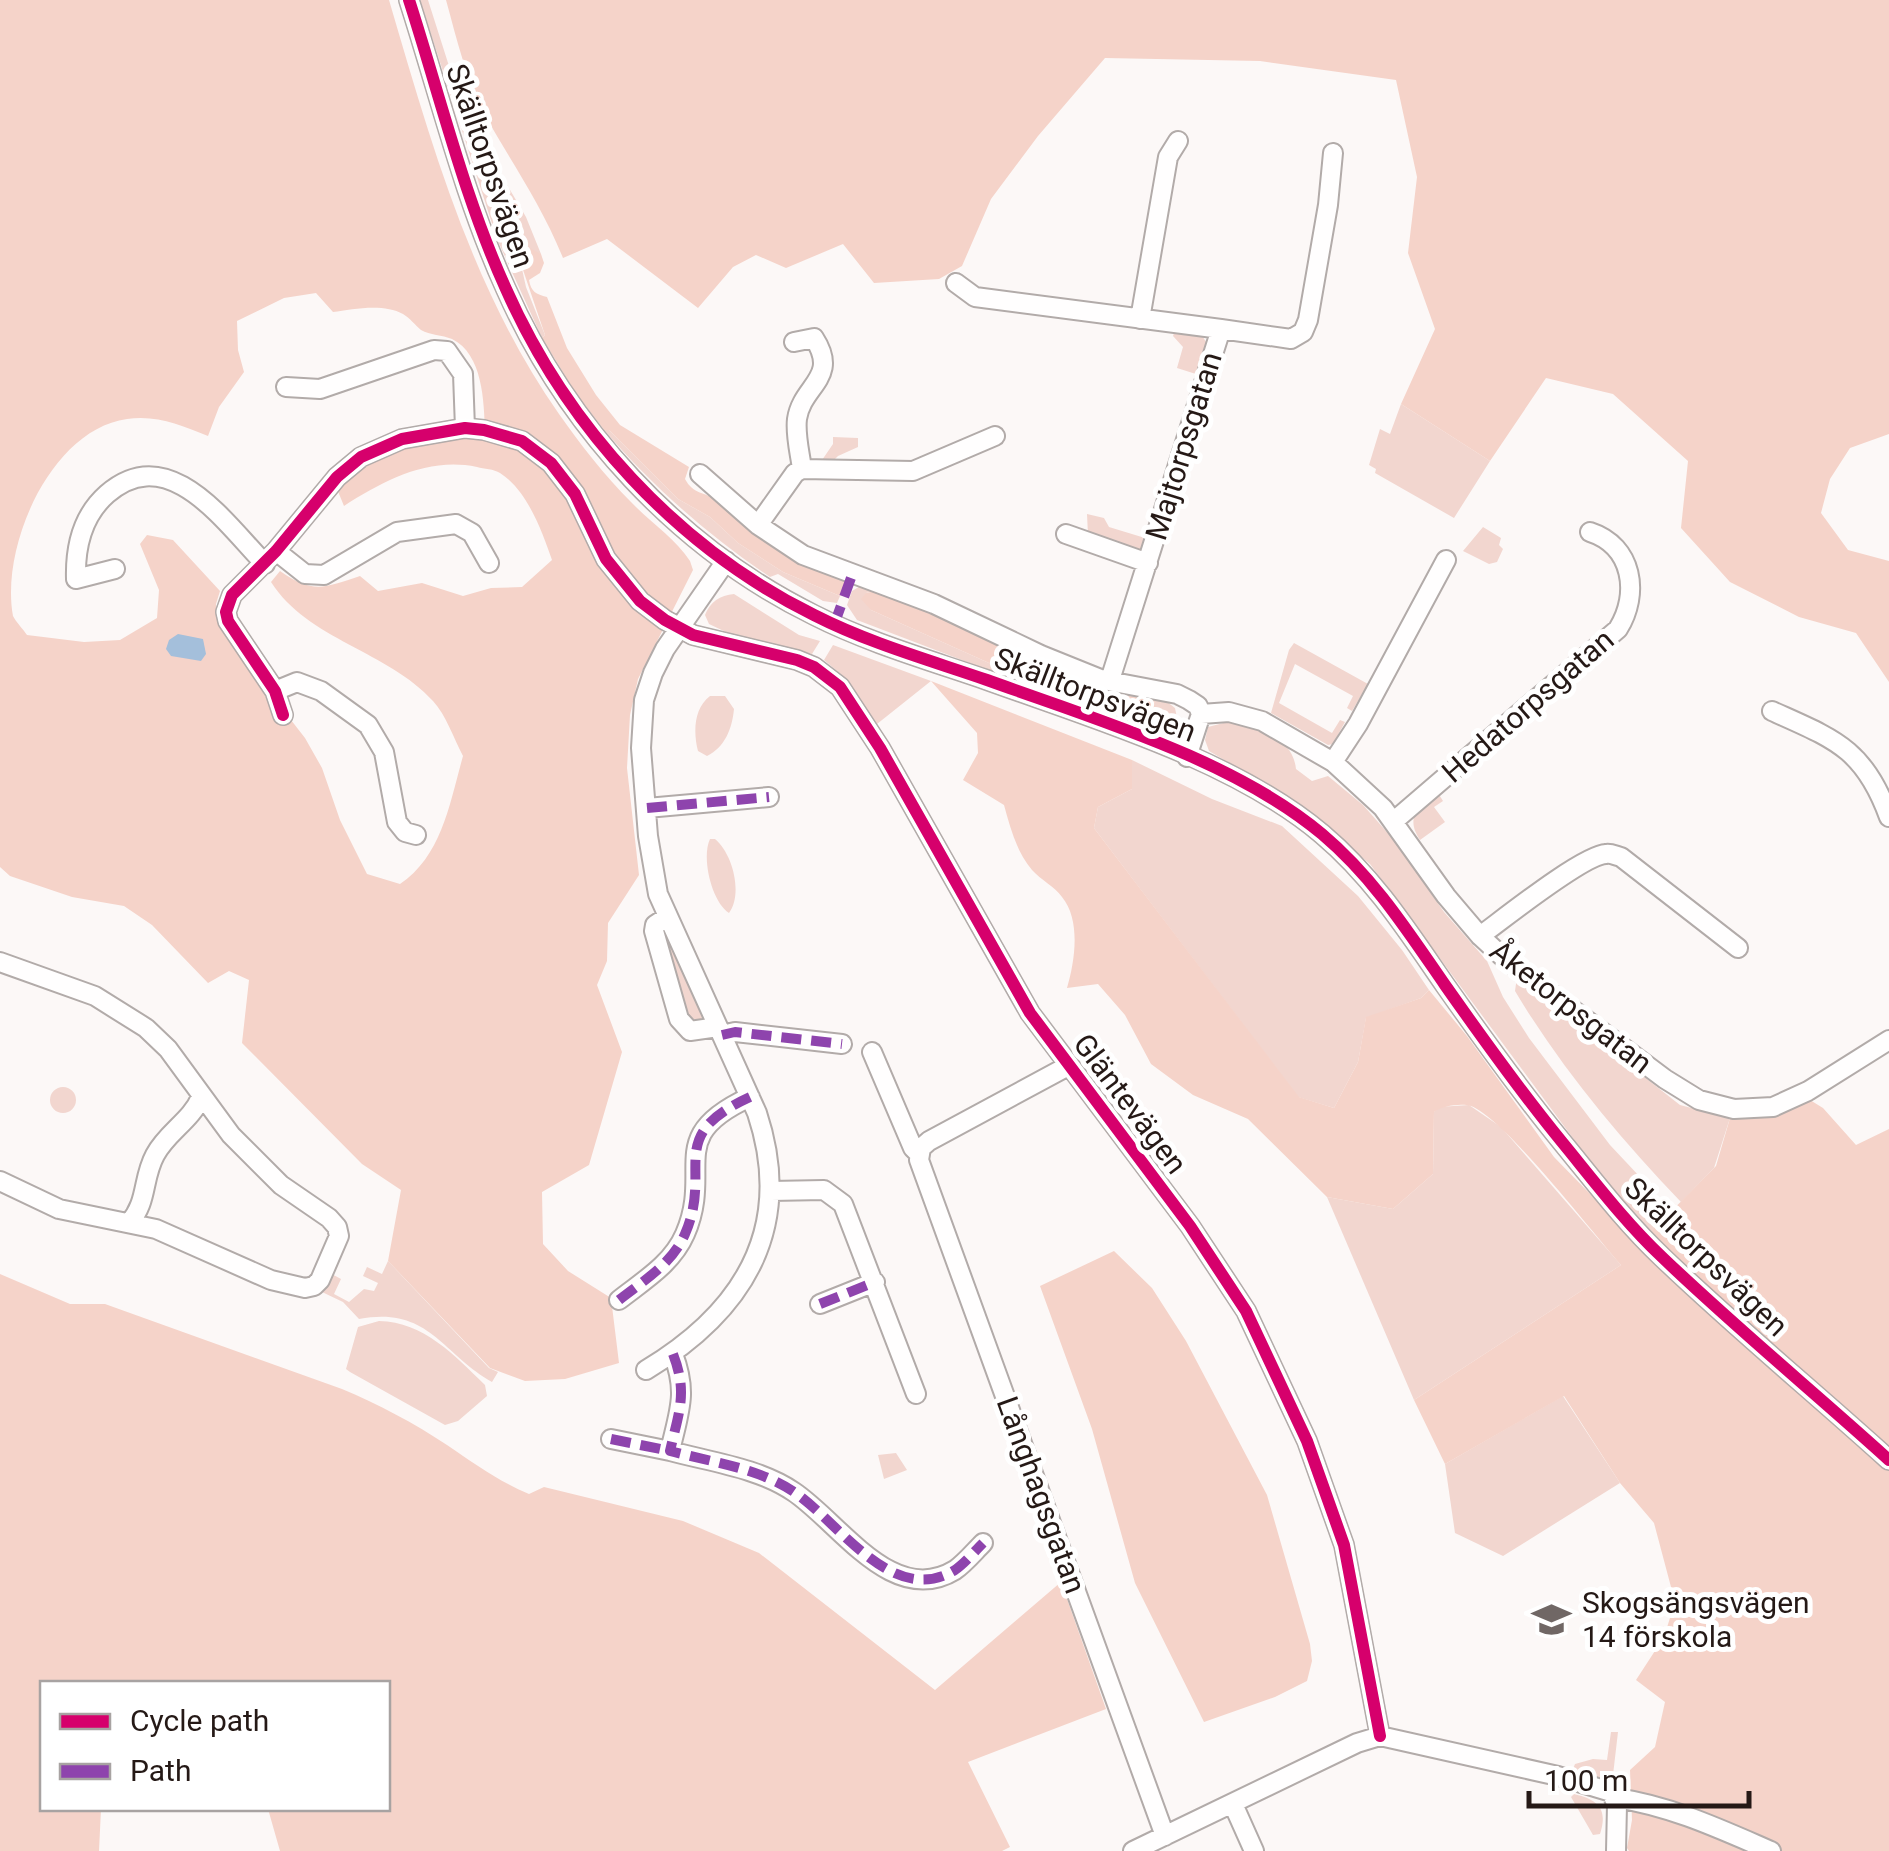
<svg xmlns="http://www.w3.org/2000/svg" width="1889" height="1851" viewBox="0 0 1889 1851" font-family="Roboto,sans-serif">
	<rect width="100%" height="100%" fill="#fcf8f7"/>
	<path fill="#f2d6cf" d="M420,0H428L463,110L526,217L541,254L518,251L526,287L545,335L542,338L497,239Z
		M1175,330L1201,334L1208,345L1199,375L1177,368L1183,347L1173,336Z
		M1401,404L1490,461L1454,518L1375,473L1376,469L1369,465L1380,429L1390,434Z
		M608,429L678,499L710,517L738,543L783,572L840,596L837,603L823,601L778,574L770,577C709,536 654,488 605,431Z
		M833,437L858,438V447L838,456L830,464L820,463L833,444Z
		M1087,514L1104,518L1109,527L1145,538L1141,552L1088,535Z
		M1483,527L1501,538L1499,545L1503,549L1497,562L1489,564L1463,551Z
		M862,585L878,590L866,593L871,610L1047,689L1069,695L1083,694L1142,717L1155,703L1152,699L1166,701L1175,708L1177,718L1169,727H1163L1089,699L1066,697L1040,690L857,620L847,605L852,591Z
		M734,594L799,635L820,641L812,654L728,633L709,624L705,615C710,602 720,595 734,594Z
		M1294,643L1368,684L1352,711L1347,708L1353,696L1295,664L1279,703L1332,733L1340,720L1345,722L1333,744L1328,745L1271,713L1289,650Z
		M833,645L931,681L877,724L843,676L824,660Z
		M710,696H725L734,709C732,729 725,747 707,756L698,751C693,732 694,708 710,696Z
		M1235,720C1261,730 1293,738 1296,769L1312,781L1328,776L1363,805L1394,840L1444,912L1487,961L1503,997L1529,1038L1610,1145L1672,1211L1650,1234L1612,1191L1370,864L1299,804L1209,751L1205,740L1208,727Z
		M1132,760L1212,799L1282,826L1358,896L1402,950L1429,990L1421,998L1366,1018L1358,1062L1334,1108L1298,1097L1094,828L1098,807L1132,789Z
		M1438,793L1443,801L1434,807L1445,822L1420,840C1404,815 1420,809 1438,793Z
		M710,839H715C733,854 743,894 729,913C712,902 701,858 710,839Z
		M664,930L706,1018L689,1027L658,935Z
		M1517,977L1680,1105L1730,1118L1714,1168L1681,1202C1619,1137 1561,1068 1515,991Z
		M50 1100a13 13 0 1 1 26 0a13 13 0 1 1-26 0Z
		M1469,1105L1501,1127L1621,1265L1414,1400L1327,1197L1393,1209L1433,1174L1434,1112L1438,1107Z
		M388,1261L489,1368L498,1372L492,1382C441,1353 429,1306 359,1319L343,1302L322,1292L330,1273L341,1279L334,1294L349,1302L364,1289L374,1291L378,1283L363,1276L367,1267L382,1274Z
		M379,1321C424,1322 454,1355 485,1385L487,1396L458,1421L445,1425L350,1372L346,1369L358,1327Z
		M1563,1396L1620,1483L1503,1556L1455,1533L1445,1464Z
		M896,1453L907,1470L884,1479L878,1455Z
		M1611,1732H1618L1613,1775L1606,1782L1579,1775L1573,1769L1575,1764L1593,1759L1607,1760Z
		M1574,1794C1599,1800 1608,1809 1600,1834L1593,1835L1571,1797Z"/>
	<path fill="#f5d3c9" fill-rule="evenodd" d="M0,0H389C431,143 472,290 559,414C580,444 605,476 631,502C650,522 675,538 690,561L693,570L638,679L630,715L627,768L639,875L608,923L607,961L597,985L622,1052L589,1165L542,1192L543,1244L568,1271L611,1298L619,1363L565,1379L525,1381L490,1368L388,1261L401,1190L362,1164L242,1043L249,980L229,971L208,983L152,925L124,906L72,897L10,876L0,867ZM316,293L333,312C353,309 384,303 403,314C410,318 415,325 421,330C430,335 442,335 452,339C483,354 484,402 485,432L391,447L363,463L337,489L344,506C385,480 428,457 477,467C484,469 494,469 500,473C527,490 542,531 552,560L522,587L491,588L463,596L422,583L378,591L360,576C324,588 313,594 280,571L271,582C308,640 388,651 433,701C446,715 454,739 463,756C450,802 442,856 400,884L367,874L340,820L322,768L305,738L238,652L217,618L216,604L220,591L173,540L147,535L140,544L159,590L157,618L120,640L84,642L27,635C23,629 16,622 13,616C0,545 52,429 127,419C158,415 180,425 208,436L219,407L244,372L238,350L237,321L284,298Z
		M446,0H1889V434L1850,448L1830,479L1821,513L1848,550L1889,561V682L1856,633L1799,617L1730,582L1681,528L1688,461L1613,394L1546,378L1490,461L1401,404L1435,329L1408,253L1417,177L1396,80L1260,61L1105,58L1038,136L991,199L962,266L939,279L874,283L843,244L786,268L756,255L733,267L698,308L607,239L563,258C543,208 514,166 487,119C467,83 457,40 446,0Z
		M524,245L541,254L544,263L540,273L529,280C531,292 536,294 547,297L567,348L596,395L620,425L689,467L685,479C693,494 704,492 717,500C732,509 745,527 759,537C785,556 816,570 846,580L840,596L783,572L738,543L710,517L678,499L609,430L605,431L577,395L542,338L545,335L520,261L518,251Z
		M879,590L1107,687L1152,699L1155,703L1154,709L1142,717L1083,694L1069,695L1047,689L871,610L861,599L866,593Z
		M931,681L1132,760V789L1098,807L1094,828L1299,1097L1334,1108L1358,1062L1366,1017L1421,998L1429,990L1467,1036L1554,1157L1639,1244L1716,1166L1730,1118L1770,1115L1810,1100L1823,1108L1856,1145L1889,1129V1851H1629L1627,1848L1632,1820L1630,1770L1655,1747L1665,1702L1636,1680L1664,1637L1675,1602L1654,1523L1620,1483L1564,1396L1445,1464L1414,1400L1621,1265C1592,1232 1505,1119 1471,1106C1461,1103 1442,1106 1434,1112L1433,1174L1393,1209L1327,1197L1248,1119L1193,1095L1151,1064L1125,1015L1098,984L1067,988C1075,961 1081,920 1062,897C1054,886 1041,880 1032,870C1017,853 1010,827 1004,805L963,780L978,753L977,733Z
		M1114,1251L1152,1288L1186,1341L1267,1495L1310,1644L1312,1661L1307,1681L1275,1697L1204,1722L1135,1583L1092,1429L1040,1286Z
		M0,1274L70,1304H105L342,1389C378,1404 414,1423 447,1445C475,1464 498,1481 529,1494L544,1487L683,1521L759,1553L935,1690L1061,1582L1106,1709L968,1762L1010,1847L1002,1851H280L268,1809L388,1808V1684H42V1808L101,1809L99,1851H0Z"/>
	<path fill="#a4bfdb" d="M178,634L203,639L206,654L201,661L171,656L166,649L169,640Z"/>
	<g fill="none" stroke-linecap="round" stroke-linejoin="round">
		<defs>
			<path id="minor" d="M409,0C440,96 464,197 506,289C567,427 678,548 814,615C869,643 929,660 987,680C1095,719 1234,760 1322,834C1373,877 1407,930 1445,985C1483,1039 1520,1091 1562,1142C1594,1181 1625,1222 1662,1257C1735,1327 1814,1392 1889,1460
				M956,283L975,297L1221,329L1110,680
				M1140,319L1168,157L1178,141
				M1221,329L1291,339L1303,332L1308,320L1328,205L1333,153
				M286,387L320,389L434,350L447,351L463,374L465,428
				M802,469L913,471L995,436
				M700,474L758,525L803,555L934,604L1041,655L1103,680L1177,694L1189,700L1198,706L1201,714L1187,757
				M758,525L795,473L802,469C800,453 795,435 797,419C802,385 840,378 814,338L794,342
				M1066,534L1148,563
				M276,551L305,574L324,575L397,532L456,524L472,533L489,563
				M115,569L76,579C75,546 82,516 107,494C169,440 225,523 265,564
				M275,691L297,682L321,691L368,725L384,752L397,822L405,832L416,835
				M1772,711C1834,739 1864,748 1889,817
				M1201,714L1229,712L1262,721L1333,762L1383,808L1446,896L1480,936L1505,959L1665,1079L1699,1100L1734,1109L1773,1107L1808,1091L1889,1040
				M283,715L275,691L228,621L226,612L232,595L276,551L337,477L361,457L402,439L465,428L484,430L522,441L551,463L575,494L606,559L640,601L665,620L693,635L797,660L814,667L840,687L880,748L1030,1013L1190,1226L1246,1311L1307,1441L1344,1545L1380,1736
				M1333,762L1358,724L1446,560
				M647,808L769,797
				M1394,821L1618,629C1640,594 1633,546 1590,532
				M667,917L655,925L654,931L679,1019L690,1031L718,1027
				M1480,936C1502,920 1583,855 1606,854C1611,853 1616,856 1621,857L1738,948
				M0,962L95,996L146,1028L168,1049L231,1135L281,1185L329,1218L337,1227L339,1236L320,1280L314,1286L305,1288L271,1280L156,1229L59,1209L0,1181
				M722,1035L735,1032L842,1044
				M872,1052L913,1148L919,1154
				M1068,1066L929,1141L921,1148L919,1160L1165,1836
				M771,1191L824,1190L843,1204L916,1394
				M129,1223C148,1202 142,1179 155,1155C167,1132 191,1121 201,1097
				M619,1300C643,1281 672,1264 685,1234C714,1167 663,1137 750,1097
				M820,1304L875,1282
				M673,1354C688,1393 679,1411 670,1451C711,1462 759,1468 794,1492C840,1523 893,1608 955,1570C965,1563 974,1552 983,1543
				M646,1370C744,1311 795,1228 757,1113L658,894L648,836L641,748L644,700L653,673L665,649L726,561
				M611,1439L670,1451
				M1616,1798C1671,1806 1720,1829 1771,1851
				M1233,1804L1254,1851
				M1133,1851L1357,1743L1380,1736L1558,1776L1611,1792L1617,1805L1616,1851"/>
		</defs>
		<use href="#minor" stroke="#b2aba9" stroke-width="22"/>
		<use href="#minor" stroke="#fffefe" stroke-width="18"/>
		<path stroke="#8e44ad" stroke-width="10" stroke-dasharray="20 10" stroke-linecap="butt" d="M834,625L852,575
			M647,808L769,797
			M722,1035L735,1032L842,1044
			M619,1300C643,1281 672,1264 685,1234C714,1167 663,1137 750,1097
			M820,1304L875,1282
			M673,1354C688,1393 679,1411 670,1451C711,1462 759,1468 794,1492C840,1523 893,1608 955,1570C965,1563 974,1552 983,1543
			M611,1439L670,1451"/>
		<defs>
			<path id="cycleway" d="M409,0C440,96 464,197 506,289C567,427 678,548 814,615C869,643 929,660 987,680C1095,719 1234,760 1322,834C1373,877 1407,930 1445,985C1483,1039 1520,1091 1562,1142C1594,1181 1625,1222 1662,1257C1735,1327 1814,1392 1889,1460
				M283,715L275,691L228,621L226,612L232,595L276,551L337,477L361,457L402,439L465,428L484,430L522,441L551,463L575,494L606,559L640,601L665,620L693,635L797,660L814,667L840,687L880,748L1030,1013L1190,1226L1246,1311L1307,1441L1344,1545L1380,1736"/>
		</defs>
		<use href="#cycleway" stroke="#fff" stroke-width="19"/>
		<use href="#cycleway" stroke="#d6006c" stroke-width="12"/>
	</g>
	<defs>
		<symbol id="school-bare" viewBox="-9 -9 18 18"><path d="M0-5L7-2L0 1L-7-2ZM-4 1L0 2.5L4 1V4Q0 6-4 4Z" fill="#706765" stroke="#fff" stroke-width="2.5" paint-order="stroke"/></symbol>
	</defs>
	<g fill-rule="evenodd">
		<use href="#school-bare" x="1524" y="1592" width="55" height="55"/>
	</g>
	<g text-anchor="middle" stroke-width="10" stroke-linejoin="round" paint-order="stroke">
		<g font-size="30" fill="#251916" stroke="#fff">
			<text transform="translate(490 166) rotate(71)" y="10">Skälltorpsvägen</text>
			<text transform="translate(1184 446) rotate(-73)" y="10">Majtorpsgatan</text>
			<text transform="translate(1095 695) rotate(21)" y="10">Skälltorpsvägen</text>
			<text transform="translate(1528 706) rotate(-41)" y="10">Hedatorpsgatan</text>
			<text transform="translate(1571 1007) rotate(38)" y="10">Åketorpsgatan</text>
			<text transform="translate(1130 1104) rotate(53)" y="10">Gläntevägen</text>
			<text transform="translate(1706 1257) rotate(44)" y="10">Skälltorpsvägen</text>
			<text transform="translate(1041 1495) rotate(70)" y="10">Långhagsgatan</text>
		</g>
		<g font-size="30" fill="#251916" stroke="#fff" text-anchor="start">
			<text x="1582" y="1613">Skogsängsvägen<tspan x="1582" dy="34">14 förskola</tspan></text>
		</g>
	</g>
	<rect x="40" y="1681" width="350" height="130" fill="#ffffff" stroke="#a8a3a2" stroke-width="2.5"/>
	<rect x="60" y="1714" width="50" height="15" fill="#d6006c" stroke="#a8a3a2" stroke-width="2.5"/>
	<text x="130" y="1731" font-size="30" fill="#251916">Cycle path</text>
	<rect x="60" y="1764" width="50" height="15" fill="#8e44ad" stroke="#a8a3a2" stroke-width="2.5"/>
	<text x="130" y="1781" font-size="30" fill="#251916">Path</text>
	<path d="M1529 1791v15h220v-15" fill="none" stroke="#251916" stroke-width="5"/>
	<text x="1544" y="1791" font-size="30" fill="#251916" stroke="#ffffff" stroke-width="8" paint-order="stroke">100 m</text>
</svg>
